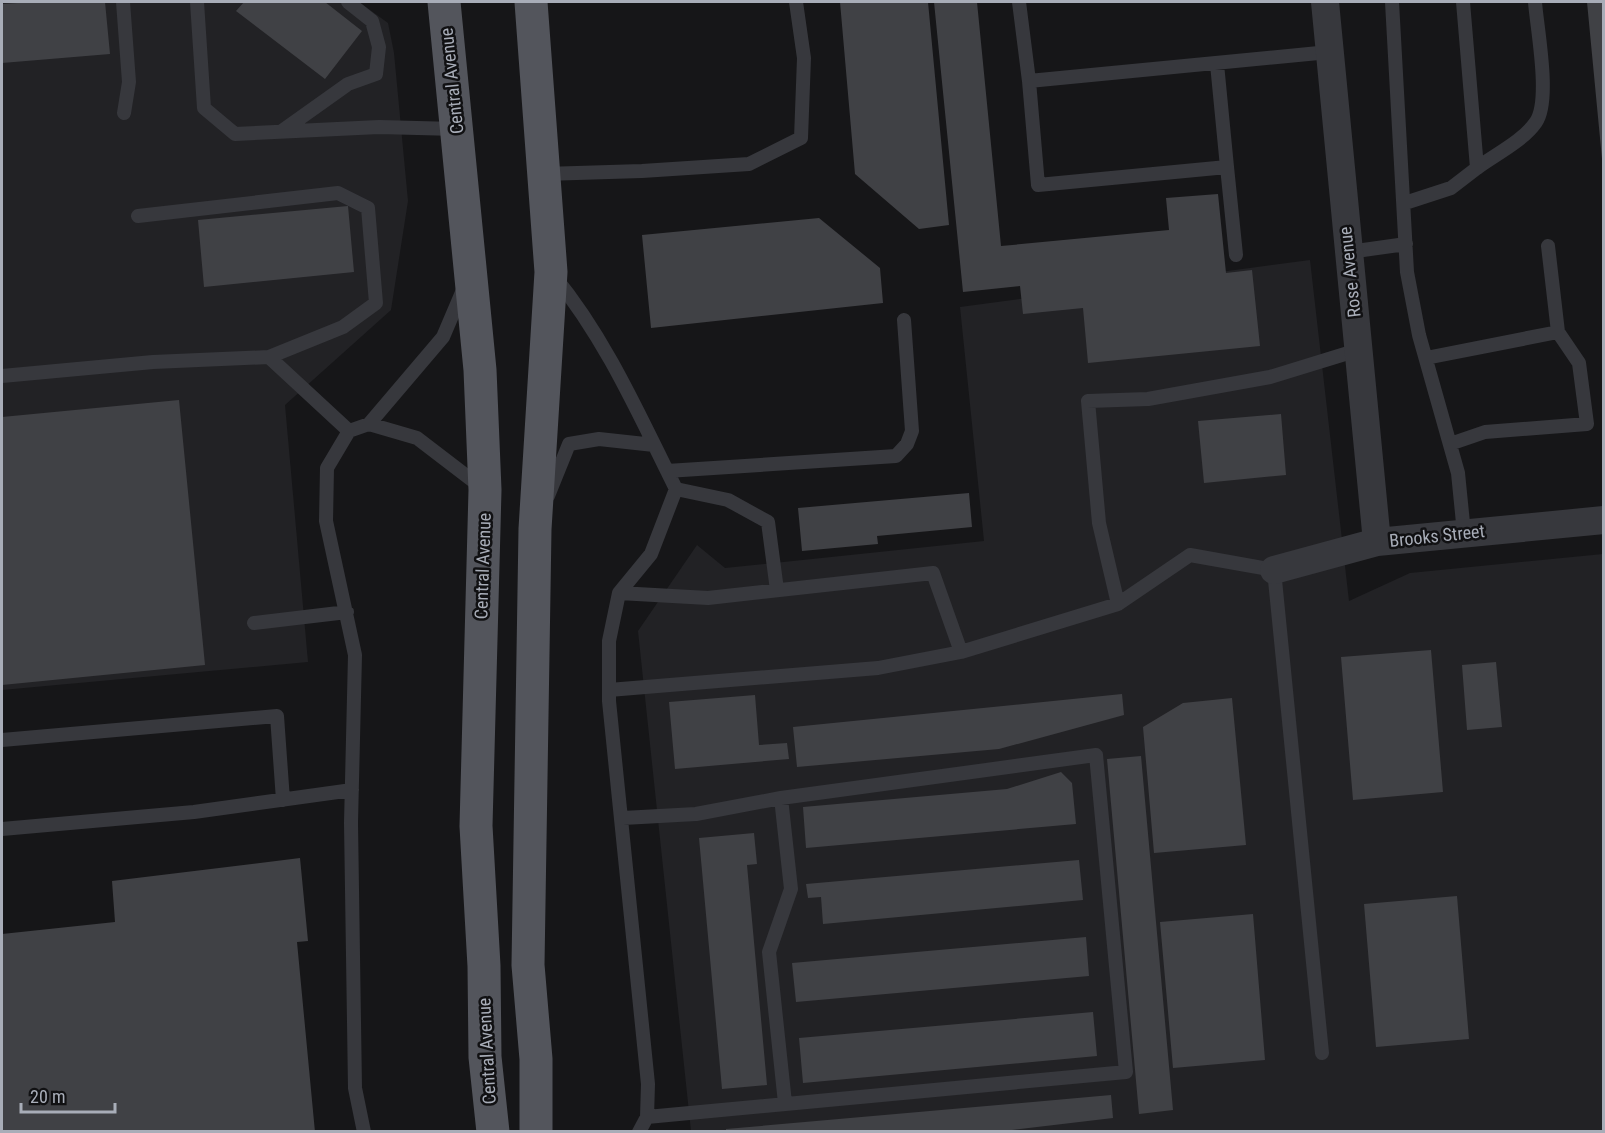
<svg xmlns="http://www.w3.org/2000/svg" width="1605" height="1133" viewBox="0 0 1605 1133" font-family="'Roboto Condensed',sans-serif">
	<rect width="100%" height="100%" fill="#161618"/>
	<path fill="#222225" d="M2,2H359L388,23L394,53L408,201L391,310L285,405L308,662L2,690Z
		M1310,260L1349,601L1410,573L1603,554V1131H691L638,631L697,545L725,568L984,541L960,307Z"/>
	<path fill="#404145" d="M33,2H105L110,54L2,63V4Z
		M244,2H325L362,31L325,79L236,11Z
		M840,2H928L949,225L919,229L855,174Z
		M934,2H977L1001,246L1169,230L1166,198L1218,194L1226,273L1252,270L1260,346L1088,363L1083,308L1023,314L1020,286L963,292Z
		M1587,2H1604V159H1602Z
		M348,206L354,272L204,287L198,220Z
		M819,218L880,268L883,303L651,328L642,235Z
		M179,400L205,665L2,685V417Z
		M1281,414L1286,475L1204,483L1198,421Z
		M969,493L972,527L877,536L878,544L802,551L798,508Z
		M1431,650L1443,792L1353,800L1341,657Z
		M1496,662L1502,727L1467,730L1462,665Z
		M1122,694L1124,715L999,749L797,767L793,727Z
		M755,695L759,745L787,743L789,759L675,769L669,702Z
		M1232,698L1246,845L1154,853L1143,727L1183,703Z
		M1141,756L1173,1110L1139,1114L1107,759Z
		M1061,772L1072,783L1076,824L806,848L803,807L1007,789Z
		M754,833L757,864L747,865L767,1085L722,1089L699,838Z
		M300,858L308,941L297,942L315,1132H2V934L115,922L112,881Z
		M1079,860L1083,900L823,924L821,897L808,898L806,884Z
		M1457,896L1469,1039L1376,1047L1364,904Z
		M1253,914L1265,1060L1173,1068L1160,922Z
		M1086,937L1089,976L796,1002L792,963Z
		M1093,1012L1097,1056L803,1083L799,1038Z
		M1111,1095L1113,1118L996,1132H726V1129Z"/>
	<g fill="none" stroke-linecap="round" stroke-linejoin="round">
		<path stroke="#37383d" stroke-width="14" d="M123,2L129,82L124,113
			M197,2L204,108L235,134L379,127L456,129
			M1019,2L1029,81
			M1392,2L1407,272L1419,335L1458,473L1464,533
			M1217,64L1227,167L1038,185L1029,81L1329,52
			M282,131L348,84L376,74L379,47L372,21L348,2
			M1227,167L1236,255
			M1477,168C1496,154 1523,141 1536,122C1551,100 1537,29 1535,2
			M544,174L642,171L749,164L801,138L804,58L796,2
			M1405,203L1451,188L1477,168L1463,2
			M138,216L338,193L368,208L376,303L343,327L269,357
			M1548,246L1558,332
			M1349,252L1406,244
			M554,276C606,339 640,417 676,489L651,554L619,593L609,641V701L648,1084L647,1117L639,1132
			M1426,358L1558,332L1579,363L1587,424L1485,432L1450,444
			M2,376L153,362L269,357L349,431
			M369,424L417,438L481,487
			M667,471L896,456L907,444L912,431L904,320
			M676,489L728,500L768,522L777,590
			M548,496L569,444L599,439L654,445
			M619,593L708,598L933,573L961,652
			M1118,604L1099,523L1088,401L1148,399L1270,377L1358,350
			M254,623L347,612
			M609,690L878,668L961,652L1118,604L1190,555L1274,570L1322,1053
			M2,740L277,716L283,800
			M781,798L791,889L769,952L785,1103
			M623,818L696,814L781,798L1096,755L1126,1072L647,1117
			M2,829L194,812L352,790
			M364,1132L355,1088L351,823L355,655L326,521L327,468L349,431L369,424L443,337L463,290"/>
		<path stroke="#37383d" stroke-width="28" d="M1325,2L1377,542
			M1274,570L1377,542L1604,520"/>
		<path stroke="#53555c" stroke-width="33" d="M444,2L480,370L485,490L476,826L484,966L485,1057L493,1132
			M531,2L551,272L535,529L528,965L536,1059V1132"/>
	</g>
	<g text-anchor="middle" stroke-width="5" stroke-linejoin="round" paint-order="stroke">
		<g font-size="18" fill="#a8adb8" stroke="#111113">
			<text transform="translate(452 81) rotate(-96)" y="6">Central Avenue</text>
			<text transform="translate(1350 272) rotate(-96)" y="6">Rose Avenue</text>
			<text transform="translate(1437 536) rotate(-6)" y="6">Brooks Street</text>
			<text transform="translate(483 566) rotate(-88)" y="6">Central Avenue</text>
			<text transform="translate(487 1051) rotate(-93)" y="6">Central Avenue</text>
		</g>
	</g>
	<rect width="1605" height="1133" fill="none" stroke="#a8adb8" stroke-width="6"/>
	<path d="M21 1103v9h94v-9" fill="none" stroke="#a8adb8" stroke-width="3"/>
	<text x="30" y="1103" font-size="18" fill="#a8adb8" stroke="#111113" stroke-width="4.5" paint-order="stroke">20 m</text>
</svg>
